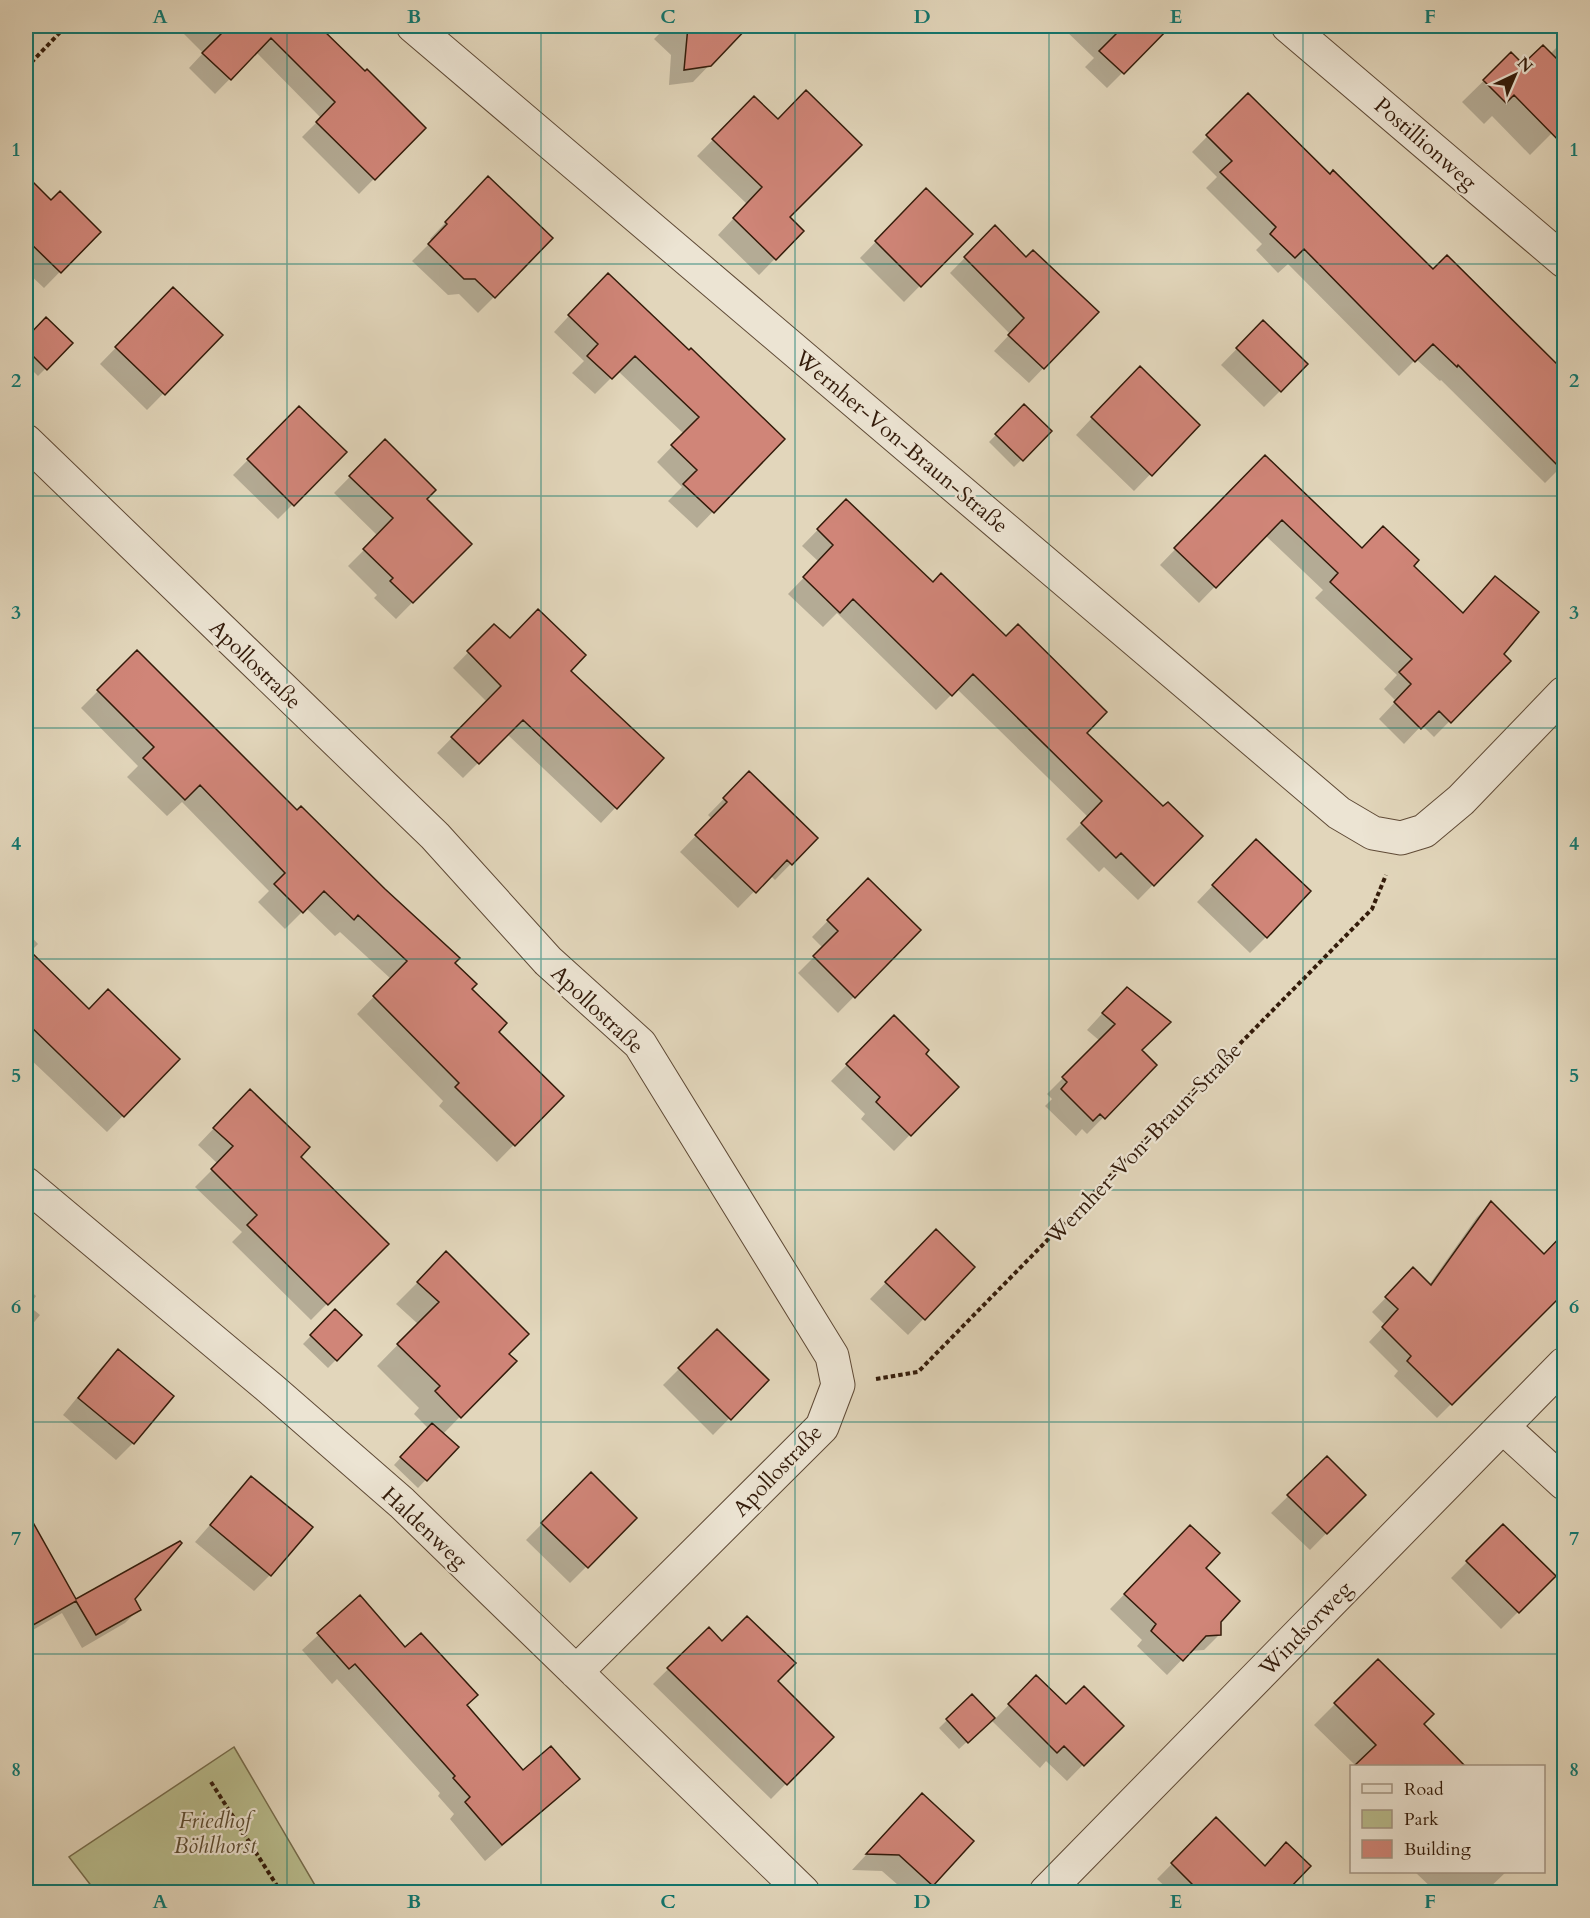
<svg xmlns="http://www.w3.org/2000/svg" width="1590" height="1918" viewBox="0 0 1590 1918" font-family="Cardo,serif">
	<rect width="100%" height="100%" fill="#e2d6bb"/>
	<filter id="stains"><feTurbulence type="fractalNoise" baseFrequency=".00333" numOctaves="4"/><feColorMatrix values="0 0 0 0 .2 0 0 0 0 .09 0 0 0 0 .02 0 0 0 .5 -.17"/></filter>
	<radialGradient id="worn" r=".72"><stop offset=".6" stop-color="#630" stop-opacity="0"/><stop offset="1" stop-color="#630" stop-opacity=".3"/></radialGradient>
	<path fill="#b8bc8d" stroke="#766c4c" stroke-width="1.5" d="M234,1747L319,1892H96L69,1857Z"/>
	<path fill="#0003" d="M176,26H316L424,128L359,194L302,137L321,118L256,52L215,94L189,68L203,53Z
		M551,26H566L559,33Z
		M667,26H747L693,82L669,85L671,55L654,39Z
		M1061,26H1169L1107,88L1085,67L1094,58Z
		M1564,40V121L1530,155L1492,116L1484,124L1462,102L1511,54L1523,67L1550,54Z
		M1248,95L1330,176L1564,392V478L1557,471L1545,483L1441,380L1440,381L1416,359L1399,376L1288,264L1278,273L1256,250L1262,244L1206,188L1217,177L1192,152Z
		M754,98L788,217L802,231L759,275L718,235L747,204L697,156Z
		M26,177L51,202L99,232L44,288L26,271Z
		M926,190L971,234L904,302L860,258Z
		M472,194L494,297L478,313L459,294L448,295L412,261L432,241L430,239Z
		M995,227L1026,259L1097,312L1029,383L994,351L1010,334L950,273Z
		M173,289L221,335L147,410L100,364Z
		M592,291L783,439L697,528L668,501L682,487L657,462L684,434L618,371L595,394L572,373L584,361L554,332Z
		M46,319L71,343L38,376L26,364V340Z
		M1263,322L1280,391L1264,407L1221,365Z
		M1123,385L1198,425L1134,491L1076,435Z
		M1024,406L1050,431L1014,467L989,442Z
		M299,408L345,452L278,519L233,475Z
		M385,441L425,499L470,544L396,619L374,598L377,595L348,566L378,536L334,493Z
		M1249,473L1361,550L1412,566L1462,614L1495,578L1502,654L1509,661L1434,737L1422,725L1404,744L1379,719L1396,701L1384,689L1397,675L1315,598L1323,590L1265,535L1199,603L1160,565Z
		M846,501L1163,808L1201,836L1138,900L1104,867L1099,872L1066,839L1088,817L957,689L936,710L837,613L823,627L788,594L819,562L802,546Z
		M26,533L31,538L26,544Z
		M494,626L510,640L568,671L662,758L601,823L507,734L463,778L437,753L487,702L453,668Z
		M137,652L297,812L453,963L496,1032L562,1096L497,1162L439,1106L443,1101L357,1014L391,979L340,932L335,936L306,908L285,929L258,902L269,891L182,802L167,816L127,777L138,766L81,708Z
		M749,773L816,838L775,880L770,875L738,908L680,852L712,819L708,815Z
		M1240,857L1266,937L1250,953L1197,902Z
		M868,880L919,930L838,1013L798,973L823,948L812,937Z
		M26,931L38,944L29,953L89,1010L178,1059L107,1132L28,1057L26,1059Z
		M1110,1005L1140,1051L1155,1065L1087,1134L1082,1129L1076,1136L1045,1106L1052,1099L1047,1094L1100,1041L1087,1030Z
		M894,1017L923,1054L957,1087L894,1151L861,1119L865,1114L831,1081Z
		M233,1108L299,1157L386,1244L311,1320L232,1242L242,1232L195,1187L218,1164L198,1145Z
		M1491,1203L1564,1275V1291L1437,1418L1394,1376L1398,1371L1369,1342L1385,1325L1372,1312L1399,1284L1429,1285L1477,1217Z
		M920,1247L973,1267L908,1335L870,1299Z
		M446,1254L507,1354L515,1361L443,1434L457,1447L418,1488L394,1465L428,1428L414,1414L419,1408L377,1366L418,1324L396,1304Z
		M26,1287L36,1296L29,1306L40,1315L26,1332Z
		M335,1311L360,1335L328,1368L303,1344Z
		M717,1331L767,1380L713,1435L663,1385Z
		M119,1351L172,1396L133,1443L116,1460L63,1415L102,1367Z
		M1327,1458L1364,1495L1310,1550L1271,1513Z
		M591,1474L635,1518L570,1583L526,1540Z
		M251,1478L270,1575L254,1591L195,1542Z
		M1503,1526L1554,1576L1501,1629L1451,1578Z
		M1175,1542L1204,1568L1219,1621V1635L1204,1650L1190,1651L1167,1675L1137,1646L1142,1640L1110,1609Z
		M44,1545L75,1601L133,1599L139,1609L125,1623L82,1648L62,1613L26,1634V1555Z
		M360,1597L405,1649L523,1772L578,1779L562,1795L485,1861L450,1819L454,1814L438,1796L440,1793L337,1679L332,1684L302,1650Z
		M709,1629L722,1643L776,1681L832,1737L771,1799L653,1684Z
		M1378,1661L1422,1724L1356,1766L1314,1725Z
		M1036,1677L1066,1706L1121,1726L1067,1781L1046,1761L1040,1768L991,1720L959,1749L939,1728L972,1696L995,1719Z
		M922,1795L932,1885L924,1892H906L882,1871L852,1870Z
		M1216,1819L1284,1892H1171L1157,1879Z
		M1415,1872H1506L1485,1892H1436Z"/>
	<path fill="#d08578" stroke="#331b0a" stroke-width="1.5" d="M229,26H319L365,71L367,69L426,128L375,180L316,122L335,102L271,38L231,80L202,53Z
		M688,26H749L711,66L684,70Z
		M1124,26H1171L1124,74L1099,51Z
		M1543,45L1564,66V146L1514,95L1506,103L1483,80L1511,52L1523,64Z
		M806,90L862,145L790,217L804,231L776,260L733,218L762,187L712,139L754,96L778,119Z
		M1248,93L1330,174L1333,170L1433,269L1447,255L1564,371V472L1458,365L1457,367L1433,344L1415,362L1304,249L1295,258L1270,234L1276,227L1220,172L1232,161L1206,135Z
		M26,175L51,200L60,191L101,232L61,273L26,239Z
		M488,176L553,238L495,298L475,279H464L428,244L447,224L445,222Z
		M926,188L973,234L921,287L875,241Z
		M995,225L1026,257L1033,250L1099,312L1044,369L1008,335L1024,318L964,257Z
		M608,273L689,350L691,348L785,439L714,513L683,484L697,470L671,445L699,417L635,356L612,379L587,356L598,344L568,315Z
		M173,287L223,335L165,395L115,347Z
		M46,317L73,343L47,370L26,349V338Z
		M1263,320L1308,364L1281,392L1236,348Z
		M1140,366L1200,425L1152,476L1091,417Z
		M1024,404L1052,431L1023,461L995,434Z
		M299,406L347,452L294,506L247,459Z
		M385,439L436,490L427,499L472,544L413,603L390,581L393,578L363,549L393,518L349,476Z
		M1265,455L1362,548L1383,526L1419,560L1414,566L1463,613L1495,576L1539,612L1504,654L1511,661L1451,723L1439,711L1421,729L1394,702L1411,684L1399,672L1412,659L1330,582L1338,573L1282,520L1216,588L1174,548Z
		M846,499L933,582L941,573L1006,636L1018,624L1107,712L1087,733L1163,806L1168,802L1203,836L1154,886L1121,853L1116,858L1081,823L1102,801L973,674L952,696L853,599L840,613L803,577L833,545L817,529Z
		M538,609L586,655L571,671L664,758L617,809L523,720L479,764L451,737L501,686L467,651L494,624L510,638Z
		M137,650L297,810L301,806L385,889L460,958L455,963L477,984L472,989L507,1023L499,1032L564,1096L515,1146L455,1087L459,1083L373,996L407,961L358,915L354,920L324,891L303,913L274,884L285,873L200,785L185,800L143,758L154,747L97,690Z
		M749,771L818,838L792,865L787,860L756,893L695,835L727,802L723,798Z
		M1256,839L1311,891L1267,938L1212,885Z
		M868,878L921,930L855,998L813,956L838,931L827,920Z
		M26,947L89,1009L108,989L180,1059L124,1117L26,1022Z
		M1127,987L1171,1022L1142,1050L1157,1065L1105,1119L1100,1114L1093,1121L1061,1089L1067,1082L1062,1077L1115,1024L1102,1013Z
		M894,1015L929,1050L926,1054L959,1087L911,1136L876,1102L880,1097L846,1064Z
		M250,1089L310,1147L301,1157L389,1244L328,1305L247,1225L257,1215L211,1169L233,1146L213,1128Z
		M1491,1201L1544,1254L1564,1233V1293L1452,1405L1407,1361L1411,1356L1382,1327L1398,1309L1385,1297L1413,1267L1431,1285Z
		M936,1229L975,1267L925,1320L885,1282Z
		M446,1251L529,1334L509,1354L517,1361L461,1418L435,1391L440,1386L397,1344L439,1302L417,1282Z
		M335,1309L362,1335L337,1361L310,1335Z
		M717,1329L769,1380L731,1420L678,1368Z
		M118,1349L174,1396L134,1444L78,1398Z
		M432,1423L459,1447L427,1481L400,1457Z
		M1327,1456L1366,1495L1327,1534L1287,1495Z
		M591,1472L637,1518L588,1568L541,1523Z
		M251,1476L313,1527L271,1576L210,1525Z
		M26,1510L76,1599L180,1541L182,1543L135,1599L141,1610L96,1635L76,1601L26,1629Z
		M1503,1524L1556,1576L1519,1613L1466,1561Z
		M1190,1525L1220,1553L1206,1568L1240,1601L1221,1622V1635L1206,1636L1183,1661L1151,1631L1156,1624L1124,1594Z
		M360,1595L405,1647L421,1633L478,1695L467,1705L523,1770L551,1746L580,1779L502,1845L465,1802L470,1797L453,1778L455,1776L355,1664L349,1669L317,1633Z
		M747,1616L796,1663L778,1681L834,1737L787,1785L667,1668L709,1627L722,1641Z
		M1378,1659L1434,1714L1424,1724L1466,1767H1353L1376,1745L1334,1703Z
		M1036,1675L1066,1704L1084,1686L1124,1726L1084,1766L1064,1746L1057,1753L1008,1704Z
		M972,1694L995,1718L968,1743L946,1719Z
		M922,1793L974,1841L933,1886L899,1855L866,1854Z
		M1216,1817L1265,1866L1286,1842L1311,1866L1289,1889L1292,1893H1201L1171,1863Z"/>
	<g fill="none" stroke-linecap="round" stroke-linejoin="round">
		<defs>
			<path id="street" d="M413,26L1339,813L1373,833L1401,838L1424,831L1461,800L1564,693
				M1288,26L1564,261
				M26,441L435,836L548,961L640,1044L832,1356L838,1385L822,1427L576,1672
				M26,1184L271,1389L402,1503L803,1892
				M1503,1427L1564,1483
				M1046,1892L1564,1364"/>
		</defs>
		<use href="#street" stroke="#5f4a36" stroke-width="35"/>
		<path stroke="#331b0a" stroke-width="4" stroke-dasharray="4.5 3" stroke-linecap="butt" d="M26,68L66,26
			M876,1379L918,1372L1372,909L1386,875
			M211,1782L281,1892"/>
		<use href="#street" stroke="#ece4d3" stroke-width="33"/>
	</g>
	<path fill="none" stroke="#0f766e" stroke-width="1.5" stroke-opacity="0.55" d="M287,26V1892M541,26V1892M795,26V1892M1049,26V1892M1303,26V1892M26,264H1564M26,496H1564M26,728H1564M26,959H1564M26,1190H1564M26,1422H1564M26,1654H1564"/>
	<g text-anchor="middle" stroke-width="4.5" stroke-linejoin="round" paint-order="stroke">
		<g font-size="22" fill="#331b0a" stroke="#ece4d3">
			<text transform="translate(1426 143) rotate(41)" y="8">Postillionweg</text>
			<text transform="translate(902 441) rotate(40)" y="8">Wernher-Von-Braun-Straße</text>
			<text transform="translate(256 664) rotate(44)" y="8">Apollostraße</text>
			<text transform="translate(598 1009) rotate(43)" y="8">Apollostraße</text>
			<text transform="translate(1143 1143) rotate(-46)" y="8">Wernher-Von-Braun-Straße</text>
			<text transform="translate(777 1470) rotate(-46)" y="8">Apollostraße</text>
			<text transform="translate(425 1527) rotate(43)" y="8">Haldenweg</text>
			<text transform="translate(1305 1628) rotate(-46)" y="8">Windsorweg</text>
		</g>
		<g font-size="22" font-style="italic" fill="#5b4b31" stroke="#ece4d3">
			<text x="215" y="1828">Friedhof<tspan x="215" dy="25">Böhlhorst</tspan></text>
		</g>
	</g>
	<rect width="1590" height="1918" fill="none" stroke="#e2d6bb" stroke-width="66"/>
	<rect x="1350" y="1765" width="195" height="108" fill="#ece4d3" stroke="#a29483" stroke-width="1.5"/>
	<rect x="1362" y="1784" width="30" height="9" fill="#ece4d3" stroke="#a29483" stroke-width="1.5"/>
	<text x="1404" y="1795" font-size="18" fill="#331b0a">Road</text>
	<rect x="1362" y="1810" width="30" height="18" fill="#b8bc8d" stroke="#a29483" stroke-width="1.5"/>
	<text x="1404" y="1825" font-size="18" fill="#331b0a">Park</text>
	<rect x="1362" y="1840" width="30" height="18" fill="#d08578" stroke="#a29483" stroke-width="1.5"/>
	<text x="1404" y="1855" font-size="18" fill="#331b0a">Building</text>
	<g transform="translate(1515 75) rotate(44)" stroke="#ece4d3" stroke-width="4.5" paint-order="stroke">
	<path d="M0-4.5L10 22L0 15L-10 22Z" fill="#331b0a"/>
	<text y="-9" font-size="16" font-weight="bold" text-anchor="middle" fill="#331b0a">N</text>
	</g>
	<rect x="33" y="33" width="1524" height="1852" fill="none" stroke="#0f766e" stroke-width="2"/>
	<g font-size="20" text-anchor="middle" font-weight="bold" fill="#0f766e">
		<text x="160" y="23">A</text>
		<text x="414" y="23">B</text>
		<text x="668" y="23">C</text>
		<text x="922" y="23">D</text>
		<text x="1176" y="23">E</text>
		<text x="1430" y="23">F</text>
		<text x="16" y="156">1</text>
		<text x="1574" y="156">1</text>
		<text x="16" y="387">2</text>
		<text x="1574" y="387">2</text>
		<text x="16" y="619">3</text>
		<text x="1574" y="619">3</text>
		<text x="16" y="850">4</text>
		<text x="1574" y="850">4</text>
		<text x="16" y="1082">5</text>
		<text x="1574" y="1082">5</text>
		<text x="16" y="1313">6</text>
		<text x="1574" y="1313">6</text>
		<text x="16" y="1545">7</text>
		<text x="1574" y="1545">7</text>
		<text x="16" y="1776">8</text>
		<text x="1574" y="1776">8</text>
		<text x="160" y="1908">A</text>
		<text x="414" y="1908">B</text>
		<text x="668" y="1908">C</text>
		<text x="922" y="1908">D</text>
		<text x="1176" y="1908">E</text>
		<text x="1430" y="1908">F</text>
	</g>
	<rect width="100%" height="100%" filter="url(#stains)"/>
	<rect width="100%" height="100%" fill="url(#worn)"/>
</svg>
